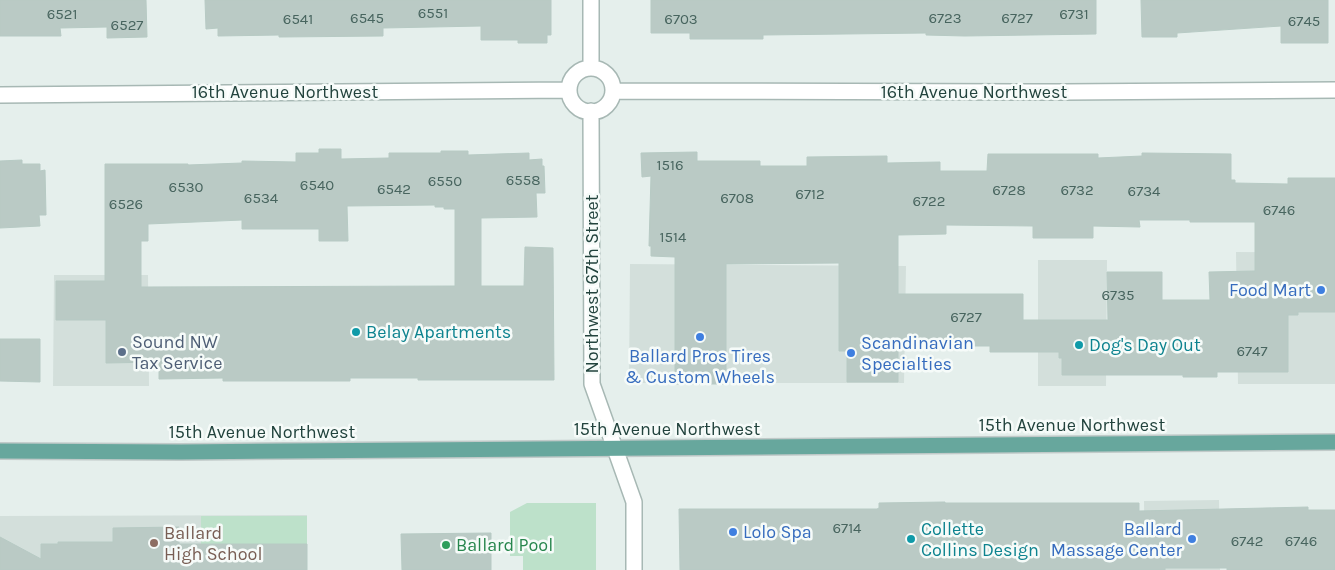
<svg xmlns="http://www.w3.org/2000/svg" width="1335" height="570" viewBox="0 0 1335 570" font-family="Karla,sans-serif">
	<rect width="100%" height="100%" fill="#e5efec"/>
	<path fill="#d3dfdb" d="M1236,252L1335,253V384H1238Z
		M1038,260H1107L1106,386H1038Z
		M630,264L906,266L904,383H629Z
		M54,275H148L149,386H53Z
		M1219,500L1220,570H1145L1144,501Z
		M307,515V570H0V516Z"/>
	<path fill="#bde1ca" d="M527,503H596V570H523V556H510V512Z
		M201,516H307V544H201Z"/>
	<path fill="#bacac5" stroke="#b7cac4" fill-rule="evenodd" d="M0,0H146L147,37L107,38V27L60,28L61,36H0Z
		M205,0H551V35H547V43H518V40H481V26L383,28V36L279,37V35L218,36V28L206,29Z
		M651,0H1096V34L965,36L926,35V33L763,35V39H690V33H651Z
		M1141,0H1328V43H1281V26L1177,33V37H1142Z
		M319,149H341V159L389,158V153H441V151H468V155L529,153V160L542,159V166H544L545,193H536L537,217L481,218V286H524L525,247L553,248L554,380H418V378H350V381H223V378L159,379V362L106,363V320H56V281H105V164H188V165L242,163V161L296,162V153H319ZM435,205V207H444V209H455V286L141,287V241H148V224L242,220V229H319V241H348L347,206Z
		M697,152V161H760V166H807V157L887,156V163L940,162V171H987L988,154H1098V158L1142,156V153L1231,154V180H1235V183L1288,184V178H1335V312H1298V315H1288V372H1217V377H1183V375H1062V358H1059V352H990V346H898V382H847V351H839V263L726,264V384H675V257L651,256V246H649L651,176L642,177L641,153ZM1139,220H1190V222H1255V271L1209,272L1210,300H1162V272H1107L1108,320H1023V294H898V235L946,234V225L1033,226V238H1093V226L1140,227Z
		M22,160V164H40V171L45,170L46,215H39L40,226L0,228V161Z
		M0,339H40V382L0,381Z
		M945,502V503H1139V511L1308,507V510H1335V570H1227V568H1165V570H680L679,509H877L879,508V503Z
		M179,527V544H307V570H0V537L41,559V544H58V542H113V528Z
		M491,533V570H402L401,534Z"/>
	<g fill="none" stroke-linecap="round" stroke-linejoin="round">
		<defs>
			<path id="minor" d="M591,0V68
				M569 90a22 22 0 1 1 44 0a22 22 0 1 1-44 0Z
				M613,91L1064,92L1335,90
				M0,95L569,90
				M591,111L592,384L634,502V570"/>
			<path id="primary" d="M0,451L181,452L1335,442"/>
		</defs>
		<use href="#minor" stroke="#a7b8b4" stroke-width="18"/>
		<use href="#primary" stroke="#c1cac9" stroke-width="18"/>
		<use href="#minor" stroke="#fff" stroke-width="15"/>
		<use href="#primary" stroke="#67a79d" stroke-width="15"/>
	</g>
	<g fill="#3f7fe0" stroke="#f6fbf9" stroke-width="2">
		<circle cx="1321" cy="290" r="5"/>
		<circle cx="700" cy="337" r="5"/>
		<circle cx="851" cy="353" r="5"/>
		<circle cx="733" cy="532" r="5"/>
		<circle cx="1192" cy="539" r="5"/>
	</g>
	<g fill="#0f9aa8" stroke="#f6fbf9" stroke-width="2">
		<circle cx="356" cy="332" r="5"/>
		<circle cx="1079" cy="345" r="5"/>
		<circle cx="911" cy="539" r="5"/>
	</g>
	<circle fill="#5c6f8a" stroke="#f6fbf9" stroke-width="2" cx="122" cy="352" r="5"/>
	<circle fill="#8d6e63" stroke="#f6fbf9" stroke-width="2" cx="154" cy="543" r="5"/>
	<circle fill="#2e9e5b" stroke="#f6fbf9" stroke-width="2" cx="446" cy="545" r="5"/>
	<g text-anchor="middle" stroke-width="5" stroke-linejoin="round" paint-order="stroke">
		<g font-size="15" fill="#48655f">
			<text x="433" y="18">6551</text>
			<text x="62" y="19">6521</text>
			<text x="1074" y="19">6731</text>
			<text x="367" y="23">6545</text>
			<text x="945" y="23">6723</text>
			<text x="1017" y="23">6727</text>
			<text x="298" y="24">6541</text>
			<text x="681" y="24">6703</text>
			<text x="1304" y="26">6745</text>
			<text x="127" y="30">6527</text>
			<text x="670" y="170">1516</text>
			<text x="523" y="185">6558</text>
			<text x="445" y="186">6550</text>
			<text x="317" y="190">6540</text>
			<text x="186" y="192">6530</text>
			<text x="394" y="194">6542</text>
			<text x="1009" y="195">6728</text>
			<text x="1077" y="195">6732</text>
			<text x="1144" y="196">6734</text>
			<text x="810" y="199">6712</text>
			<text x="261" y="203">6534</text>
			<text x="737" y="203">6708</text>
			<text x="929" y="206">6722</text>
			<text x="126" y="209">6526</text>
			<text x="1279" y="215">6746</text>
			<text x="673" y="242">1514</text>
			<text x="1118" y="300">6735</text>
			<text x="966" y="322">6727</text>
			<text x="1252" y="356">6747</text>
			<text x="847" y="533">6714</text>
			<text x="1247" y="546">6742</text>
			<text x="1301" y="546">6746</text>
		</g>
		<g font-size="18" fill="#22433d" stroke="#f6fbf9">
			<text x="285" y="98">16th Avenue Northwest</text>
			<text x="974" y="98">16th Avenue Northwest</text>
			<text transform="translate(592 284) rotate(-90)" y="6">Northwest 67th Street</text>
			<text x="1072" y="431">15th Avenue Northwest</text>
			<text x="667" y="435">15th Avenue Northwest</text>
			<text x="262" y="438">15th Avenue Northwest</text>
		</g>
		<g font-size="18" fill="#366cbe" stroke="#f6fbf9" text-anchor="end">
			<text x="1311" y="296">Food Mart</text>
			<text x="861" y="349" text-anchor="start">Scandinavian<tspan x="861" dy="21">Specialties</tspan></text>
			<text x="700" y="362" text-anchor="middle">Ballard Pros Tires<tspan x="700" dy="21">&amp; Custom Wheels</tspan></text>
			<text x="1182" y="535">Ballard<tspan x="1182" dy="21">Massage Center</tspan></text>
			<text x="743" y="538" text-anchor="start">Lolo Spa</text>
		</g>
		<g font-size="18" fill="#0d838f" stroke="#f6fbf9" text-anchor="start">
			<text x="366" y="338">Belay Apartments</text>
			<text x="1089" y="351">Dog's Day Out</text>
			<text x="921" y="535">Collette<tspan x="921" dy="21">Collins Design</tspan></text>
		</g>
		<g font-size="18" fill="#4e5e75" stroke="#f6fbf9" text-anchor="start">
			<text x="132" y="348">Sound NW<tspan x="132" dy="21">Tax Service</tspan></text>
		</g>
		<g font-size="18" fill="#785e54" stroke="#f6fbf9" text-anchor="start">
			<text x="164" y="539">Ballard<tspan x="164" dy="21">High School</tspan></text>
		</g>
		<g font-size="18" fill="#27864d" stroke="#f6fbf9" text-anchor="start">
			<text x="456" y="551">Ballard Pool</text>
		</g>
	</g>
</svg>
